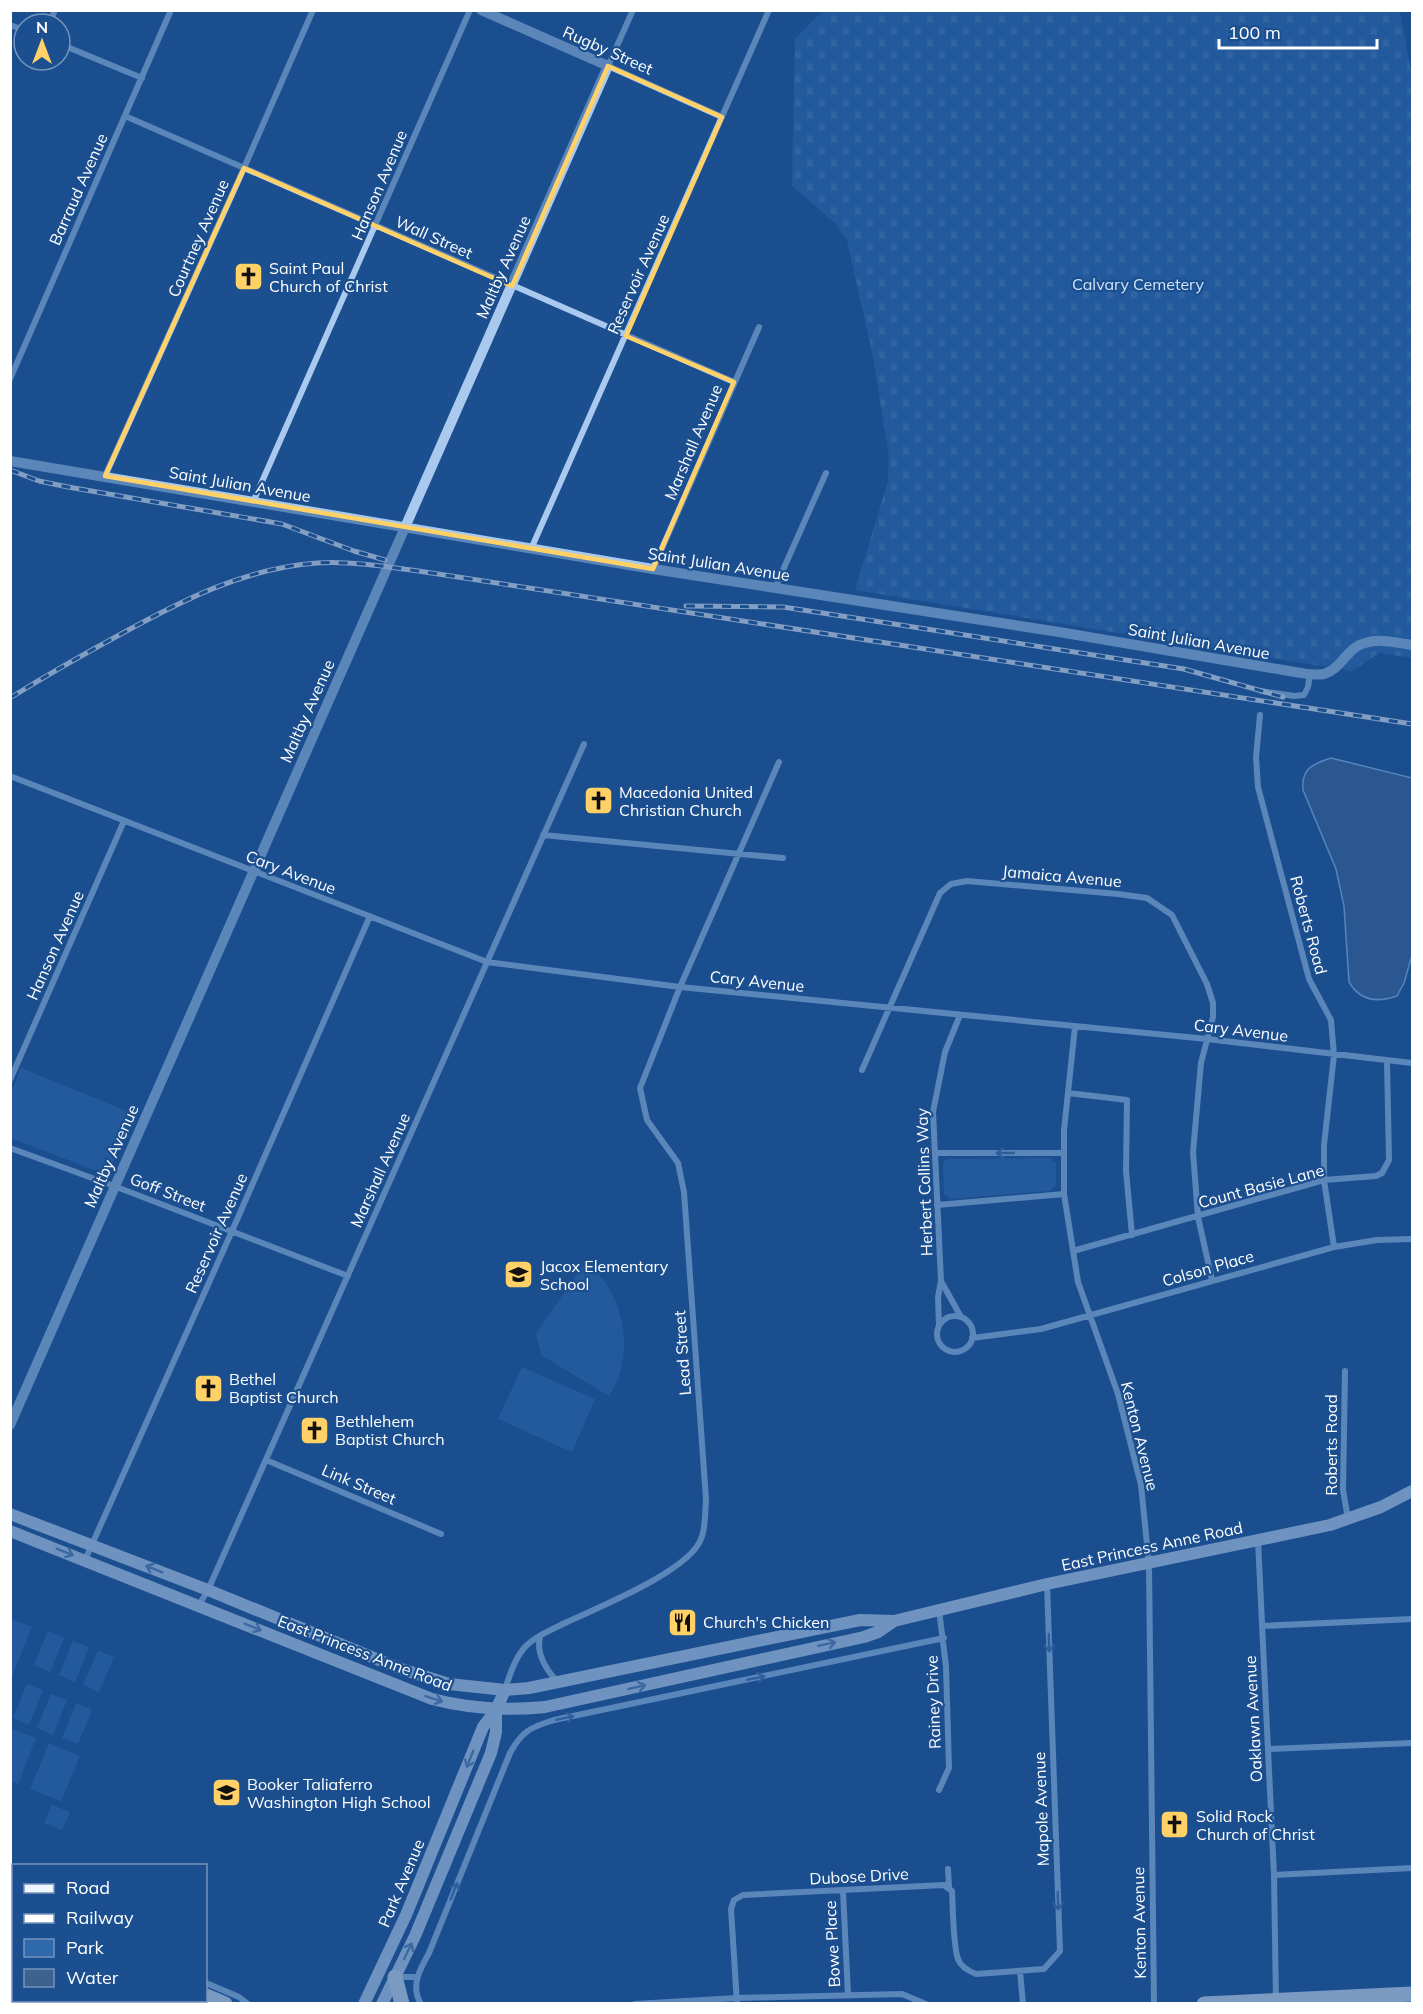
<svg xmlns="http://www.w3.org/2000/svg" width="1423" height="2014" viewBox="0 0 1423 2014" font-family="Mulish,sans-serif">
	<defs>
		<pattern id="cemetery-stones" width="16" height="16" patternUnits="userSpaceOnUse" patternTransform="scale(1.5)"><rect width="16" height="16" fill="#2e69ad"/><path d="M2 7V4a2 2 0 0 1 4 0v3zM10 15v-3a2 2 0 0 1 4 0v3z" fill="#4d80b9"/></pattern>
	</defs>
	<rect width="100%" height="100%" fill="#1b4f8f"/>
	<path fill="url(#cemetery-stones)" d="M823,11H1400L1412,77V658L1379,653L1352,671L855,590L888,481L889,456L873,357L847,240L836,224L792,186L795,39Z"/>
	<path fill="#2e69ad" d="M21,1068L134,1114L110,1169L102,1173L11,1138V1092Z
		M1049,1158L1056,1163V1185L1049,1191L951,1199L944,1194L943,1162L949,1159Z
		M584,1264C591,1269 600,1275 605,1282C628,1315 631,1363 609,1396L541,1355L536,1334Z
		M522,1367L595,1399L572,1452L498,1419Z
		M11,1619L32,1627L11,1679Z
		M48,1631L64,1638L50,1672L34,1665Z
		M73,1641L89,1647L75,1682L59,1675Z
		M98,1651L114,1657L99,1692L83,1685Z
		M27,1684L43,1690L29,1725L13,1718Z
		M51,1694L67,1700L53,1735L37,1728Z
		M76,1703L92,1710L78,1744L62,1738Z
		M10,1728L36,1738L18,1784L11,1781Z
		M49,1743L80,1756L61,1801L30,1789Z
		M52,1805L70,1812L62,1830L44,1823Z"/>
	<path fill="#3c6290" stroke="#9cc4f0" stroke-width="1.5" d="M1331,758L1412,778V955L1404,983L1397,996C1377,1003 1360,1001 1349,982L1344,906L1336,869L1303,790C1301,769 1312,764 1331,758Z"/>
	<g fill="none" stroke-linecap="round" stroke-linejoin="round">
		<path stroke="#a9c9ee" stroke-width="6" d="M633,10L608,66L722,117
			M49,24L55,10
			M10,25L24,30
			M60,44L142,78
			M125,116L734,382
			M10,379L171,10
			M105,476L244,168L313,10
			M253,502L470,10
			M531,549L769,10
			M653,569L759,327
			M775,588L826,473
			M1261,691L1294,696L1304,695L1308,687L1310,674
			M1260,715L1256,757L1258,787L1309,979L1331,1020L1334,1055L1324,1145V1180L1334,1247
			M10,776L487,962L680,987L1207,1039L1412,1063
			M543,835L783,858
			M1075,1027L1064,1130V1194L1078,1282L1118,1394L1141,1485L1149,1564L1154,2004
			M862,1070L940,893L951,884L967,881L1118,894L1147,898L1172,915L1207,984L1213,1003V1017L1201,1063L1193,1152L1198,1217L1212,1280
			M10,1080L124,821
			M1068,1093L1127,1100L1126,1171L1132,1235
			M10,1148L114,1186L348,1276
			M935,1153H1064
			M937,1205L1064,1194
			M1073,1251L1324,1180L1376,1176L1382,1173L1389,1160L1387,1061
			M941,1281L961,1317
			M937 1334a18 18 0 1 1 36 0a18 18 0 1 1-36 0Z
			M939,1325L938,1297L941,1281L933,1112L945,1052L960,1015
			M972,1338L1041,1329L1334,1247L1377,1240L1412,1239
			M1345,1371L1343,1490L1348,1519
			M266,1460L441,1534
			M1258,1540L1274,1875L1276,2001
			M85,1560L232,1231L370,916
			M199,1605L208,1590L584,744
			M1262,1626L1412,1619
			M540,1637C536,1653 546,1670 557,1681
			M505,1689C510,1675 514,1660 524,1648C535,1636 553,1629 567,1622C599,1607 689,1571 701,1539C706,1527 705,1512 706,1499L684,1192L678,1163L647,1120L640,1088L680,987L779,762
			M1268,1749L1412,1743
			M939,1790L949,1768L946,1666L939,1610
			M948,1869L949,1887
			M1274,1875L1412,1868
			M843,1891L848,1995
			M10,1904L14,1905
			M1020,1971L1023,2004
			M396,1977H417
			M206,1983L239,1997L248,2004
			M91,2004L92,2000
			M421,2004C410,1986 420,1969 429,1953L510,1753C522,1731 531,1727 554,1720L944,1638
			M635,2004L737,1998L902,1994L926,2004
			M737,2004L731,1909L734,1900L743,1895L944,1885L952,1891C953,1907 953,1946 958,1959C961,1967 968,1971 976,1974L1044,1969L1060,1951L1047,1584"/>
		<path stroke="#a9c9ee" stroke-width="10" d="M10,461L653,569L1059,632L1295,672C1304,673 1315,676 1324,674C1342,669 1346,648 1365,643C1380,638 1397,643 1412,645
			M10,1425L608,66L481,10"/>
		<path stroke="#d6e6fa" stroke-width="12" d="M10,1514L208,1590L401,1669L449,1684L505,1690L529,1688L860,1620L894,1621L1047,1584L1330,1525L1381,1507L1412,1491
			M10,1531L432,1699C470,1709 506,1711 545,1707L864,1637L878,1632L894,1621
			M364,2004L406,1915L483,1727L496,1710L505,1690
			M382,2004L415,1936L491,1753L496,1732V1710"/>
		<path stroke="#f0f6ff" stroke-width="15" d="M10,1918L14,1919
			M10,1940L14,1941
			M395,1977L402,2004
			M206,1996L225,2004
			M161,2000L169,2004
			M1204,2004L1412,1994"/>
		<defs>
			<path id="rail" d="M10,470L39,481L68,487L282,524L354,551L385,560
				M686,606L783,607L894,624L1184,669L1283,697
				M10,698C47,675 84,654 121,634C183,600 245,568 317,563C353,561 389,567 425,572L1412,724"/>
		</defs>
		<use href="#rail" stroke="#fff" stroke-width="5"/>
		<use href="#rail" stroke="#1b4f8f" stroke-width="3" stroke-dasharray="9" stroke-linecap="butt"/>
	</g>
	<defs><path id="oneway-shaft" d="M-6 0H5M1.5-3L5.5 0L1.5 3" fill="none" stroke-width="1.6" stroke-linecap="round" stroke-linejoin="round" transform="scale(1.5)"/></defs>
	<g stroke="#4674ac">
		<use href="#oneway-shaft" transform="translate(1005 1153) rotate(180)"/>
		<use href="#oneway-shaft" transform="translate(1049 1643) rotate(88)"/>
		<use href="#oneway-shaft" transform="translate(756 1678) rotate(-11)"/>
		<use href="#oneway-shaft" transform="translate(565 1718) rotate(-12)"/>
		<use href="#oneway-shaft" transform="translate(454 1891) rotate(-68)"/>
		<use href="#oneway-shaft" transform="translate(1058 1901) rotate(88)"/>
	</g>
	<g stroke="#668bba">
		<use href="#oneway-shaft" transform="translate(65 1552) rotate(22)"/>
		<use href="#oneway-shaft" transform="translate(154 1569) rotate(-158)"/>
		<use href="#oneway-shaft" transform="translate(253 1627) rotate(22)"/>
		<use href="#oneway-shaft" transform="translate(827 1644) rotate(-12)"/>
		<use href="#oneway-shaft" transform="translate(637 1687) rotate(-13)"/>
		<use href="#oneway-shaft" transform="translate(434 1699) rotate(18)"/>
		<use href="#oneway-shaft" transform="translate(470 1759) rotate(112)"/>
		<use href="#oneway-shaft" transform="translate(408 1951) rotate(-64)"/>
	</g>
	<path d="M0 0H1423V2014H0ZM608,66L722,117L626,336L734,382L653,569L105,476L244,168L512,286Z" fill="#1b4f8f" fill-opacity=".55" fill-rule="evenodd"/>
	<path fill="none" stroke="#ffd166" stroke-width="4.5" stroke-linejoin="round" d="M608,66L722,117L626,336L734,382L653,569L105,476L244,168L512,286Z"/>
	<defs>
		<symbol id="church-square" viewBox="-11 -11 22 22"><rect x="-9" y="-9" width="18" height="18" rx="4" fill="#ffd166" stroke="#1b4f8f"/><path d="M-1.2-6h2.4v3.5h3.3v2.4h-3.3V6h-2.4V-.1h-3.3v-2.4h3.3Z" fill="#111"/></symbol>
		<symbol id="school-square" viewBox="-11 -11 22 22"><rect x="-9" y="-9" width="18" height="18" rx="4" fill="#ffd166" stroke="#1b4f8f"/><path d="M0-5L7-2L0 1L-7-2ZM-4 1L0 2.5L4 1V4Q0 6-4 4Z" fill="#111"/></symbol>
		<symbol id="restaurant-square" viewBox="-11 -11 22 22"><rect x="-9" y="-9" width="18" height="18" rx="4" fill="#ffd166" stroke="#1b4f8f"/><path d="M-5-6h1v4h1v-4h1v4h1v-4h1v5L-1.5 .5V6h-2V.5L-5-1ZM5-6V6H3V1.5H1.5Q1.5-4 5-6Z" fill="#111"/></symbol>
	</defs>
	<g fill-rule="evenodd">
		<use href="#church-square" x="232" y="260" width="33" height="33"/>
		<use href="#church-square" x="582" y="784" width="33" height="33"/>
		<use href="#school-square" x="502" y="1258" width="33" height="33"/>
		<use href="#church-square" x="192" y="1372" width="33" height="33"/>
		<use href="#church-square" x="298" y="1414" width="33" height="33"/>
		<use href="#restaurant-square" x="666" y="1606" width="33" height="33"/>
		<use href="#school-square" x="210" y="1776" width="33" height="33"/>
		<use href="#church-square" x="1158" y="1808" width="33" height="33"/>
	</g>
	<g text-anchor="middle" stroke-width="4.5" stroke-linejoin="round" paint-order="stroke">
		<g font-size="16" fill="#fff" stroke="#1b4f8f">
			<text transform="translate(608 50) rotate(24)" y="6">Rugby Street</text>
			<text transform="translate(379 185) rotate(-67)" y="6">Hanson Avenue</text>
			<text transform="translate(78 189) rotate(-66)" y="6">Barraud Avenue</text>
			<text transform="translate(434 237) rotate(24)" y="6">Wall Street</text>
			<text transform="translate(198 238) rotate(-66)" y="6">Courtney Avenue</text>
			<text transform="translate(503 267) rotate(-66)" y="6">Maltby Avenue</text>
			<text transform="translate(638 274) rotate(-66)" y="6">Reservoir Avenue</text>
			<text transform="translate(693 442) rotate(-67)" y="6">Marshall Avenue</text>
			<text transform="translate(240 484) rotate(10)" y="6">Saint Julian Avenue</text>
			<text transform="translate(719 564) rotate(9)" y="6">Saint Julian Avenue</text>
			<text transform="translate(1199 641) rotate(10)" y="6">Saint Julian Avenue</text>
			<text transform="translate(307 711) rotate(-66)" y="6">Maltby Avenue</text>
			<text transform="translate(291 872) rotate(21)" y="6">Cary Avenue</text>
			<text transform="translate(1062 876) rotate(5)" y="6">Jamaica Avenue</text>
			<text transform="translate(1309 925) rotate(75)" y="6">Roberts Road</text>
			<text transform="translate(55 945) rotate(-66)" y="6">Hanson Avenue</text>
			<text transform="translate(757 981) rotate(6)" y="6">Cary Avenue</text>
			<text transform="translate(1241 1030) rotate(7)" y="6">Cary Avenue</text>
			<text transform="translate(111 1156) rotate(-66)" y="6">Maltby Avenue</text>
			<text transform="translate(380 1170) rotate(-66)" y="6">Marshall Avenue</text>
			<text transform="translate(924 1182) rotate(-92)" y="6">Herbert Collins Way</text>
			<text transform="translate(1261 1186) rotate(-15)" y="6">Count Basie Lane</text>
			<text transform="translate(168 1192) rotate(21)" y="6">Goff Street</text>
			<text transform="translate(216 1233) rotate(-66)" y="6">Reservoir Avenue</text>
			<text transform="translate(1208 1268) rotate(-16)" y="6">Colson Place</text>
			<text transform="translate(682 1353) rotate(-94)" y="6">Lead Street</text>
			<text transform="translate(1140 1436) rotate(76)" y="6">Kenton Avenue</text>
			<text transform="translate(1331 1445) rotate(-90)" y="6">Roberts Road</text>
			<text transform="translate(359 1484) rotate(23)" y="6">Link Street</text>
			<text transform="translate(1152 1546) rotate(-12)" y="6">East Princess Anne Road</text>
			<text transform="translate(365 1653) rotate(21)" y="6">East Princess Anne Road</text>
			<text transform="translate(933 1702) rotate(-92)" y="6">Rainey Drive</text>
			<text transform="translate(1253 1719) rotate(-93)" y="6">Oaklawn Avenue</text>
			<text transform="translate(1041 1809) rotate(-92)" y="6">Mapole Avenue</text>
			<text transform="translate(859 1876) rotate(-3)" y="6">Dubose Drive</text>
			<text transform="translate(401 1883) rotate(-67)" y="6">Park Avenue</text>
			<text transform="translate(1139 1923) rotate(-91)" y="6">Kenton Avenue</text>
			<text transform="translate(832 1944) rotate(-93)" y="6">Bowe Place</text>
		</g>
		<g font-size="16" fill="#fff" stroke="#1b4f8f" text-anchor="start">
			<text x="269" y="274">Saint Paul<tspan x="269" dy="18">Church of Christ</tspan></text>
			<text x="619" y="798">Macedonia United<tspan x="619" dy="18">Christian Church</tspan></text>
			<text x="540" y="1272">Jacox Elementary<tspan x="540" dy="18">School</tspan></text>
			<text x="229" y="1385">Bethel<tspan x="229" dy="18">Baptist Church</tspan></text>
			<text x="335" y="1427">Bethlehem<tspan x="335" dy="18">Baptist Church</tspan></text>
			<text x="703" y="1628">Church's Chicken</text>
			<text x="247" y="1790">Booker Taliaferro<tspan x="247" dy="18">Washington High School</tspan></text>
			<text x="1196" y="1822">Solid Rock<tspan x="1196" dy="18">Church of Christ</tspan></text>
		</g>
		<g font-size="16" fill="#cfe3fa" stroke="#1b4f8f">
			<text x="1138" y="290">Calvary Cemetery</text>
		</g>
	</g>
	<rect width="1423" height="2014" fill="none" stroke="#ffffff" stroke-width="24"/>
	<rect x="12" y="1864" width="195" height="138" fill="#1b4f8f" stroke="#7695bc" stroke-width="1.5"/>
	<rect x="24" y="1884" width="30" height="9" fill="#f0f6ff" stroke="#7695bc" stroke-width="1.5"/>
	<text x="66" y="1894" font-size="18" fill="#ffffff">Road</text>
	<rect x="24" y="1914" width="30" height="9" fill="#ffffff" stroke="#7695bc" stroke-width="1.5"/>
	<text x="66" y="1924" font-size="18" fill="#ffffff">Railway</text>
	<rect x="24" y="1939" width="30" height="18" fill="#2e69ad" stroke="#7695bc" stroke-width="1.5"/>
	<text x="66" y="1954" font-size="18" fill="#ffffff">Park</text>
	<rect x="24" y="1969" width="30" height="18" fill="#3c6290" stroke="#7695bc" stroke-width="1.5"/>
	<text x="66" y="1984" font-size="18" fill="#ffffff">Water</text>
	<g transform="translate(42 42)"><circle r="28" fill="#1b4f8f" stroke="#7695bc" stroke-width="1.5"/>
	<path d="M0-4.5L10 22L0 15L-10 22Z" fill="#ffd166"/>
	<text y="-9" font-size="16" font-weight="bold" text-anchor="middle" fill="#ffffff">N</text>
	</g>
	<path d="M1219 39v9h158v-9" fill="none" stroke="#ffffff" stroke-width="3"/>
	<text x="1228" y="39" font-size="18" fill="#ffffff" stroke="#1b4f8f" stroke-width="4.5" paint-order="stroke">100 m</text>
</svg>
